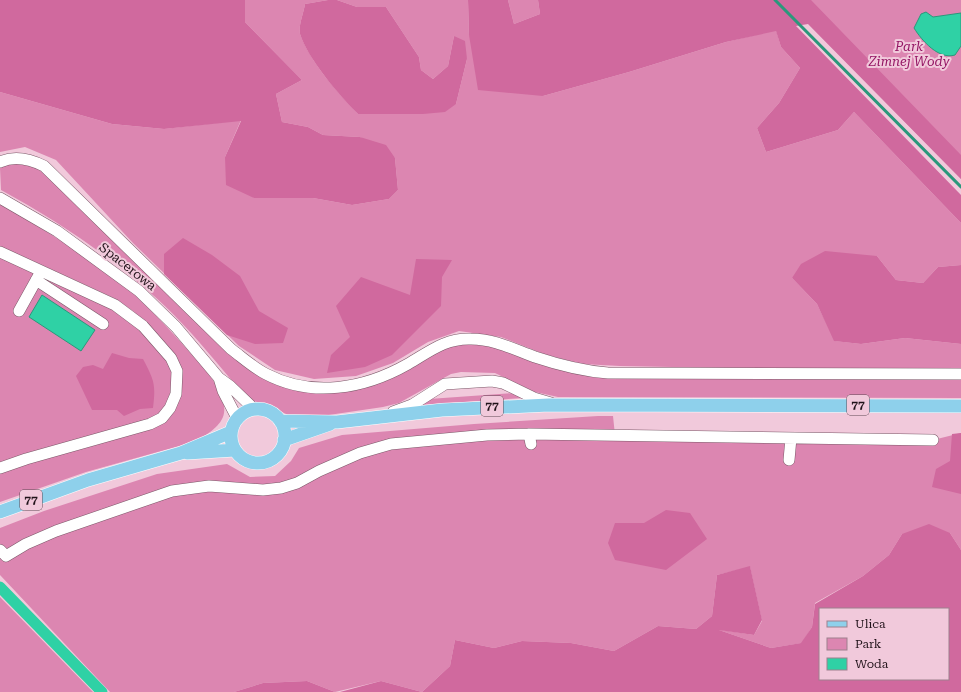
<svg xmlns="http://www.w3.org/2000/svg" width="961" height="692" viewBox="0 0 961 692" font-family="'Roboto Serif',serif">
	<rect width="100%" height="100%" fill="#f1c9db"/>
	<path fill="#dc86b1" d="M245,0H328L305,4C304,12 298,26 300,34C310,62 338,93 358,114L456,104L467,59L454,36L448,66L433,79L421,70L419,57L386,7H357L337,0H468L469,35L543,96L629,72L726,42L776,30L781,47L800,68L779,103L757,128L766,152L838,130L854,112L961,223V265L938,267L923,283L896,280L877,256L792,278L817,304L835,341L861,344L905,338L961,344V368L829,370L620,366L582,364L544,354L501,337L459,331L428,342L393,363L356,376L314,379L275,370L239,346L133,243L56,160L25,147L0,152V92L112,124L164,129L241,120L225,157L254,198H313L352,205L389,199L398,190L395,158L360,137L323,135L308,127L282,122L276,94L302,80L245,22Z
		M508,0H538L540,14L514,24Z
		M785,0H961V179Z
		M13,163L36,166L257,372L334,392L357,390L427,353L463,342L490,344L566,370L961,377V398L558,397L535,392L495,373L461,372L451,374L399,403L383,407L315,417L288,415L272,407L251,400L241,391C219,366 198,339 174,315C124,265 63,224 1,190L0,168Z
		M0,204C46,231 96,260 136,296C156,315 175,335 193,356C205,369 227,393 224,413C222,426 207,434 197,441L86,472L0,502V471L153,427L178,402L182,386L180,370L174,353L160,337L133,311L114,298L0,246Z
		M0,257L114,308L137,326L169,364L172,375L174,387L170,400L162,412L149,420L0,464Z
		M514,393L524,398L420,405L429,399Z
		M598,416H613L615,435L933,440L961,433V550L950,533L902,534L889,555L863,576L815,603L812,627L802,643L771,648L716,629L754,635L762,621L750,567L717,575L712,616L696,629L658,626L614,651L571,643L522,641L494,648L455,640L450,666L422,692L381,681L335,692L307,681L263,683L234,692H110L0,575V528L44,511L157,474L227,464L250,477L275,476L291,461L299,448L342,435L474,424Z
		M0,597L93,692H0Z"/>
	<path fill="#d0699e" fill-rule="evenodd" d="M0,0H245V22L302,80L276,94L282,122L308,127L323,135L360,137L386,145L395,158L398,190L389,199L352,205L313,198H254L226,185L225,157L241,121L164,129L112,124L0,92Z
		M328,0H337L357,7H386L419,57L421,70L433,79L448,66L454,36L465,41L467,59L456,104L445,112L423,114H358C339,95 308,59 300,34C298,26 304,12 305,4Z
		M468,0H508L514,24L540,14L538,0H811L961,155V179L808,24L796,26L961,195V223L854,112L838,130L766,152L757,128L779,103L800,68L781,47L776,31L726,42L629,72L543,96L478,90L469,35Z
		M183,238L212,255L240,276L259,311L288,328L283,343L255,344L227,335L164,274V254Z
		M825,251L877,256L896,280L923,283L938,267L961,265V344L905,338L861,344L834,341L817,304L792,278L801,264Z
		M416,259L452,260L442,277L441,306L392,355L365,367L327,373L331,355L350,337L336,306L361,277L410,295Z
		M112,353L129,358L143,359C154,380 156,384 153,408L140,409L124,416L117,410H92L76,376L83,367L93,365L103,369Z
		M961,433V494L932,487L936,469L950,461L952,434Z
		M666,510L690,513L707,539L666,570L615,560L608,543L615,523H644Z
		M929,524L950,533L961,550V692H340L381,681L422,692L450,666L455,640L494,648L522,641L571,643L614,651L658,626L696,629L712,616L717,575L750,566L762,620L754,635L719,630L771,648L801,643L812,627L815,604L863,576L889,555L902,534ZM820,609H948V679H820Z
		M307,681L335,692H234L263,683Z"/>
	<path fill="#2fd1a5" stroke="#2a987b" d="M926,12L933,17L961,13V46L955,55C939,60 922,41 914,28L921,14Z
		M42,295L95,330L81,351L29,317Z"/>
	<g fill="none" stroke-linecap="round" stroke-linejoin="round">
		<path stroke="#2a987b" stroke-width="3" d="M775,0L961,187"/>
		<path stroke="#2fd1a5" stroke-width="11" d="M0,587L102,692"/>
		<defs>
			<path id="minor" d="M0,162C15,155 30,159 44,166L231,349C243,358 254,368 266,374C312,398 364,389 408,364C429,352 445,338 471,339C494,339 513,349 535,357C559,365 582,371 608,373L961,374
				M0,198L57,231L139,291L176,327L219,378L230,386L254,409
				M0,252L115,305L143,326L171,358L177,371L176,394L170,408L162,418L150,424L26,459L0,468
				M36,280L103,324
				M19,311L39,275
				M219,378L223,391L237,418
				M393,412L412,405L445,384L492,381L503,383L534,398L551,403
				M529,434L531,444
				M789,460L791,438
				M0,550L6,556L26,544L56,531L172,491L209,486L263,490L281,488L297,483L319,471L360,453L391,444L487,435L529,434L933,440"/>
			<path id="major" d="M231 436a27 27 0 1 1 54 0a27 27 0 1 1-54 0Z
				M280,421L337,422L442,410L549,405L961,406
				M284,440L330,424
				M187,453L235,450
				M0,512L88,480L181,453L231,432"/>
		</defs>
		<use href="#minor" stroke="#7b5868" stroke-width="12"/>
		<use href="#major" stroke="#fff" stroke-width="14"/>
		<use href="#minor" stroke="#fff" stroke-width="11"/>
		<use href="#major" stroke="#8ed0eb" stroke-width="13"/>
	</g>
	<g text-anchor="middle" stroke-width="4" stroke-linejoin="round" paint-order="stroke">
		<g fill="#f1c9db" stroke="#5f4953" stroke-width="1">
			<rect x="847" y="395" width="22" height="20" rx="3"/>
			<rect x="481" y="396" width="22" height="20" rx="3"/>
			<rect x="20" y="490" width="22" height="20" rx="3"/>
		</g>
		<g font-size="12" font-weight="bold" fill="#201219">
			<text x="858" y="409">77</text>
			<text x="492" y="410">77</text>
			<text x="31" y="504">77</text>
		</g>
		<g font-size="13" font-style="italic" fill="#941664" stroke="#f1c9db">
			<text x="909" y="51">Park<tspan x="909" dy="15">Zimnej Wody</tspan></text>
		</g>
		<g font-size="13" fill="#201219" stroke="#f1c9db">
			<text transform="translate(128 266) rotate(38)" y="5">Spacerowa</text>
		</g>
	</g>
	<rect x="819" y="608" width="130" height="72" fill="#f1c9db" stroke="#9d808d"/>
	<rect x="827" y="621" width="20" height="6" fill="#8ed0eb" stroke="#9d808d"/>
	<text x="855" y="628" font-size="12" fill="#201219">Ulica</text>
	<rect x="827" y="638" width="20" height="12" fill="#dc86b1" stroke="#9d808d"/>
	<text x="855" y="648" font-size="12" fill="#201219">Park</text>
	<rect x="827" y="658" width="20" height="12" fill="#2fd1a5" stroke="#9d808d"/>
	<text x="855" y="668" font-size="12" fill="#201219">Woda</text>
</svg>
